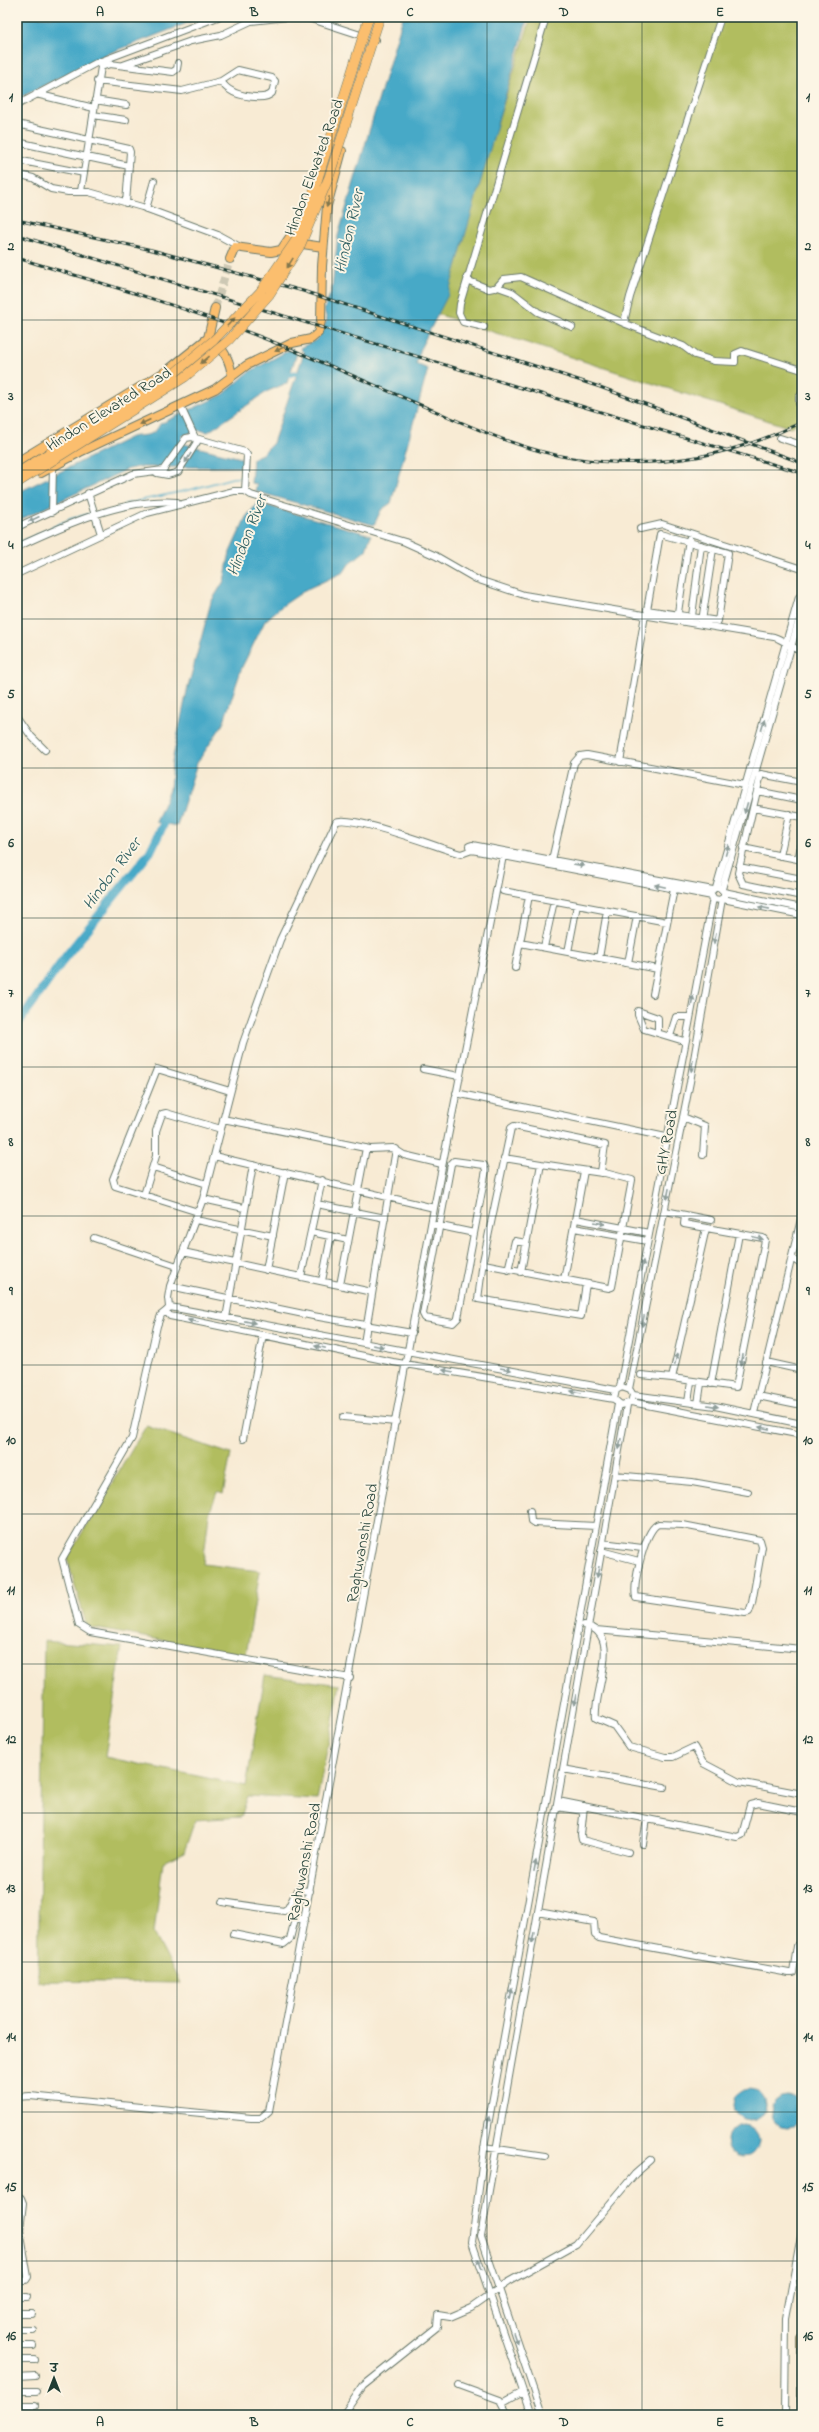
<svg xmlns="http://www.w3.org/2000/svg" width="819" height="2432" viewBox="0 0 819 2432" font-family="'Indie Flower','Playpen Sans Deva',sans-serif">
	<rect width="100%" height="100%" fill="#fcf5e5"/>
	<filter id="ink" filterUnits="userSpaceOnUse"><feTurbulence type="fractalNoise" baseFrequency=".025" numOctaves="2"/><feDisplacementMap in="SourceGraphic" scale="8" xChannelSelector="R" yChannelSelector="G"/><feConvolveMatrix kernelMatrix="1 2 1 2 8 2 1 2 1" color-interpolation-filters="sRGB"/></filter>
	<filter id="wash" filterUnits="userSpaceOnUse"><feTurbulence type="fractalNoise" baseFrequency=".012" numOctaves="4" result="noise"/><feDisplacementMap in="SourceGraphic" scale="16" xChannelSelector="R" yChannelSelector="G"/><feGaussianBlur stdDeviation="0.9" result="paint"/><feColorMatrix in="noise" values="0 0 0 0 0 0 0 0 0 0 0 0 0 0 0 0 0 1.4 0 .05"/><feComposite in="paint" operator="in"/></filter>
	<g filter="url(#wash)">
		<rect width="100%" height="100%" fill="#f8ebd4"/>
		<path fill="#b1bd5f" stroke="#687d4a" d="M531,17H802V418L791,428L437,314Z
			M146,1426L231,1454L223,1494L217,1492L209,1514L203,1564L260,1571L246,1655L87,1627L67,1558Z
			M44,1641L122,1647L105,1757L246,1786L265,1675L340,1685L317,1800L248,1796L241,1817L195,1820L184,1852L163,1862L154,1933L180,1983L38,1981Z"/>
		<path fill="#47a9c7" stroke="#33737e" d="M17,17H203L105,55L17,99Z
			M403,17H528L448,295L422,345L416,364L428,369L391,503L381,510L374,525L255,491L257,484L251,483L253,458L262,454L273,443L304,353L300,348L316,340L327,320L324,310L332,289L338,236Z
			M291,349L297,353L287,383L268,391L208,432L199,430L182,436L184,444L245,459V467H139L128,469L17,521V493L131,437C145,434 153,438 160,424L224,394L249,372Z
			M258,503L371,535L366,550L349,564L344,572L307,589L282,606L265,621L242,667L223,724L197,763L177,826L156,822L170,789L172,762L187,691L211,602L224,581L230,552L246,517Z
			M734 2105a16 16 0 1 1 32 0a16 16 0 1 1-32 0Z
			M771 2112a16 16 0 1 1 32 0a16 16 0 1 1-32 0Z
			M727 2141a16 16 0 1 1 32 0a16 16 0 1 1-32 0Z"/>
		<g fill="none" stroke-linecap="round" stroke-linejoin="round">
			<path stroke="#47a9c7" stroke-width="1.5" d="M124,504L193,489L232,478L243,477
				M17,544L70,519L92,513"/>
			<path stroke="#47a9c7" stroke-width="5" d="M284,378L294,373L303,375"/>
			<path stroke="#47a9c7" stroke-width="9" d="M17,1025L66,956L150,852L169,813"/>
		</g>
	</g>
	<g filter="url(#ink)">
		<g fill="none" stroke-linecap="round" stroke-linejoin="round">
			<path stroke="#cdc8b4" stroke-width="8" stroke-dasharray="8 4" stroke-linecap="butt" d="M215,308L230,259"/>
			<defs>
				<path id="minor" d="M305,17L376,40
					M721,17L630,297L625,318L626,324L683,346L695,355L714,361L735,362V354L742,351L802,370
					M123,65L191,41L221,35L251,21L288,17
					M97,81L182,91L221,81L238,70L272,78L275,81L272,93C265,101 238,96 230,90C226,88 223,84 221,81
					M36,94L94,108
					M95,100L126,105
					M17,105L96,63L218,17
					M93,115L126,120
					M17,124L129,149L130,152L126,203
					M17,142L129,166
					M17,160L84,173
					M17,174L33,178L51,189L68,192H89L142,207L218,235L240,247
					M81,191L101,67L110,64L173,72L177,69L178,63
					M146,209L154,181
					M467,277L469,281L489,289L498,287L512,292L538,312L572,327
					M496,288L504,279L521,277L626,324
					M484,327L463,322L459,313L460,304L546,17
					M802,394L799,397V404L802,407
					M780,438L802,445
					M157,473L168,475L178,472L197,442L180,405
					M88,493L101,534
					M52,512L53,466
					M17,527L133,474L163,470L186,438L192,437L245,452L247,455L245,491L251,495L405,542L436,556L476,579L524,595L774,637C784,640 791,648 802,651
					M640,529L662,524L802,569
					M660,534L728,553L718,621L647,610Z
					M17,547C64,525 124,498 177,502
					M17,574L147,513L234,491H245
					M692,616L701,545
					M677,619L689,539
					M702,621L713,549
					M17,716L31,736L45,750
					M620,762L645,615
					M757,791L802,800
					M753,808L761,774L802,782
					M802,817L753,808L738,873L743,884L802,896
					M743,848L802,860
					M780,856L789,814
					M798,859L802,841
					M552,860L574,763L580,756L587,755L745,785
					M739,867L802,879
					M716,888L799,597L802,595
					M720,888L724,892L802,908
					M722,889L802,609
					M503,891L667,922
					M711,894L714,899L720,900L724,897V892
					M712,896L477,851L470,850L469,846L472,845L713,890
					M723,899L802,915
					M520,943L658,969
					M544,947L554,901
					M568,952L577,905
					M599,958L607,911
					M628,963L637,916
					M515,968L529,896
					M653,994L674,889
					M658,1033V1018L638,1011V1015L644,1029L684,1041
					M670,1036L676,1017H689
					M423,1069L459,1076
					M456,1093L666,1137
					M683,1117L705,1126L703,1155
					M223,1119L370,1149L393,1148L404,1155L442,1164
					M214,1156L434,1208
					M504,1158L541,1164L521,1272
					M454,1161L484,1165L486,1170L458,1318L453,1323L425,1318L423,1314L451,1164Z
					M541,1164L602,1173
					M153,1167L207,1184
					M144,1195L156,1156V1131L162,1114L166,1113L221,1129
					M203,1199L244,1208
					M317,1204L385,1218
					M665,1211L711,1220
					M198,1212L115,1186L113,1179L157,1069L230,1091
					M685,1215L684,1224L763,1238L765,1240L736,1387L672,1378L706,1228
					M576,1219L649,1233
					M196,1220L273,1236
					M436,1225L474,1233
					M574,1228L647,1241
					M311,1232L348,1240
					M94,1238L177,1266
					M183,1252L372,1292
					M792,1258L802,1265
					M484,1264L609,1288L612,1287L632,1180L601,1172L605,1145L514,1126L511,1128L483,1261L478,1299L581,1316L586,1284
					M266,1270L285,1172
					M508,1270L515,1241L526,1243
					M301,1277L322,1180
					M564,1280L584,1171
					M322,1281L331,1236
					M340,1285L366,1148
					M170,1286L313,1316L412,1333
					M169,1307L168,1298L170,1286L203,1199L243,1043L280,940L336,822C348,813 442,849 461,854L472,850
					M166,1311L161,1315L157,1326L132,1438L62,1559L79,1625L90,1632L350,1678
					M226,1318L253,1165
					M364,1343L396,1149
					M766,1362L802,1370
					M641,1375L672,1378
					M711,1384L739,1234
					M620,1387L713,898
					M629,1389L690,1082L722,899
					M633,1395L715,1406L802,1424
					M758,1396L802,1405
					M614,1399L393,1362L170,1316L166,1311L170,1307L616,1390
					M631,1402L633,1395L630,1390L622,1387L616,1390L614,1399L621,1405L631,1402L802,1435
					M688,1402L691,1382
					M698,1404L701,1384
					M754,1413L802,1215
					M343,1417L396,1422
					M243,1439L263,1335
					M615,1475L692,1482L748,1492
					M530,1511L531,1521L534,1523L596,1526
					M659,1524L683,1525L760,1540L762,1547L752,1603L749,1612L745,1613L636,1597C632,1584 646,1526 659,1524Z
					M603,1543L642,1548
					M601,1551L639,1561
					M584,1625C625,1632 592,1695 596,1718L614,1726L629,1747L665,1757H673L694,1747L703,1763L739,1782L802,1794
					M596,1630L802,1649
					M563,1769L664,1787
					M558,1801L737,1837L742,1835L750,1805L758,1803L802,1812
					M584,1806L581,1835L582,1840L628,1852
					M557,1807L583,1811
					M643,1844L647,1819
					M222,1902L284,1911L288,1908L297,1890L310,1891
					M538,1912L594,1922L595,1935L599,1938L789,1973H793L797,1946
					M233,1934L284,1944L290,1939L295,1919H305
					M17,2097L30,2096L251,2118H261L269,2111L434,1208L503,856
					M484,2147L545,2156
					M17,2280H26L28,2277L20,2230L23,2203L21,2198
					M17,2297H27
					M17,2313H31
					M17,2330H33
					M17,2346H33
					M17,2360H35
					M17,2377L35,2376
					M459,2385L500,2400L508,2415
					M17,2391H36
					M503,2403L523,2392
					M17,2405H35
					M343,2415L363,2386L437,2327L438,2315L450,2317L471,2308L508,2282L576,2244L635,2174L651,2160
					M531,2415L472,2242L485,2142L618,1404
					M542,2415L481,2236L627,1405
					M785,2415L786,2318L802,2231"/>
				<path id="major" d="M296,243L323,247
					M230,259L235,247L271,252L281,250L298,225
					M208,338L215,308
					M217,343C226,354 230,362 232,376
					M17,462L168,370L208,338
					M41,473L80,452L215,389L247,365L292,343L311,339L318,333L321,321L322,266L327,206L342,151
					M802,2338V2403"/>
			</defs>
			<use href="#minor" stroke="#6b7a6c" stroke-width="8"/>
			<use href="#major" stroke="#6b7a6c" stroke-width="10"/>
			<use href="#minor" stroke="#fff" stroke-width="6"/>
			<use href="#major" stroke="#fbbe6e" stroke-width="8"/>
			<defs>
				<path id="rail" d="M17,220L152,250L303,291L600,387L802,463
					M17,235L802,473
					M17,258C98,282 179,305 258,336C320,360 381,389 442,414C483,432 527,451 572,458C652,470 729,458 802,422"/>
			</defs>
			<use href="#rail" stroke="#1f3d34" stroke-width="3"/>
			<use href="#rail" stroke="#fcf5e5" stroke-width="1.5" stroke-dasharray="4.5" stroke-linecap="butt"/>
			<defs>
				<path id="highway-bridge" d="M17,473L165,381L214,340L260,292L294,243L307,213L369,17
					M17,483L185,377L229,340L269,295L300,246L329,177L380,17"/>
			</defs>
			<use href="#highway-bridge" stroke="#6b7a6c" stroke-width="10" stroke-linecap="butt"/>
			<use href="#highway-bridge" stroke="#fbbe6e" stroke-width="9"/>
		</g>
		<defs><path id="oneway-solid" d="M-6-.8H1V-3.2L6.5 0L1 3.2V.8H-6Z"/></defs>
		<g fill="#82774e">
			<use href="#oneway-solid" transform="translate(328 202) rotate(103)"/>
			<use href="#oneway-solid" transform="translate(290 263) rotate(122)"/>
			<use href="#oneway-solid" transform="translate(231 322) rotate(-46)"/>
			<use href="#oneway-solid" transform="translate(280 349) rotate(154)"/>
			<use href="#oneway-solid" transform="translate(205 360) rotate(140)"/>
			<use href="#oneway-solid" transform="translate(145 422) rotate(155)"/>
		</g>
		<g fill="#8f9e9a">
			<use href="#oneway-solid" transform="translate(188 458) rotate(122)"/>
			<use href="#oneway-solid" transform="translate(34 519) rotate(156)"/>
			<use href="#oneway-solid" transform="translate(763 725) rotate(-73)"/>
			<use href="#oneway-solid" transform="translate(746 808) rotate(106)"/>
			<use href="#oneway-solid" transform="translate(727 850) rotate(-74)"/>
			<use href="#oneway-solid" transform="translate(579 865) rotate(9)"/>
			<use href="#oneway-solid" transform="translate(660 886) rotate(-168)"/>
			<use href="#oneway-solid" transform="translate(764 908) rotate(-169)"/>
			<use href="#oneway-solid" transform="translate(715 938) rotate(101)"/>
			<use href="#oneway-solid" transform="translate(692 1001) rotate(-79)"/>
			<use href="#oneway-solid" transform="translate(692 1066) rotate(99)"/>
			<use href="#oneway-solid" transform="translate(668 1194) rotate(101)"/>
			<use href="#oneway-solid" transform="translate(600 1223) rotate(10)"/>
			<use href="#oneway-solid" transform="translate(758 1238) rotate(15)"/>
			<use href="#oneway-solid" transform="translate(642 1266) rotate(-79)"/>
			<use href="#oneway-solid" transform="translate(193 1321) rotate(-168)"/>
			<use href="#oneway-solid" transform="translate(643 1321) rotate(101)"/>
			<use href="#oneway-solid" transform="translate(250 1322) rotate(11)"/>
			<use href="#oneway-solid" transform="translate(378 1346) rotate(10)"/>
			<use href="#oneway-solid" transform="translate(320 1347) rotate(-168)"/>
			<use href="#oneway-solid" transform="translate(676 1359) rotate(-77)"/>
			<use href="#oneway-solid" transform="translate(742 1360) rotate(101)"/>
			<use href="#oneway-solid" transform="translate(506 1369) rotate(10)"/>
			<use href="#oneway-solid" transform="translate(448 1371) rotate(-170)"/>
			<use href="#oneway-solid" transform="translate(576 1392) rotate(-170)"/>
			<use href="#oneway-solid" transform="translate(713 1406) rotate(9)"/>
			<use href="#oneway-solid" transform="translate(764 1428) rotate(-169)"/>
			<use href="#oneway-solid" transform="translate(620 1444) rotate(100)"/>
			<use href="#oneway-solid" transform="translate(598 1572) rotate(100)"/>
			<use href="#oneway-solid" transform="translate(575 1700) rotate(100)"/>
			<use href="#oneway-solid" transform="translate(535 1866) rotate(-79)"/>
			<use href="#oneway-solid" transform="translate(533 1938) rotate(100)"/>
			<use href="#oneway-solid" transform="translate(511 1994) rotate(-80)"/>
			<use href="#oneway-solid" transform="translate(488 2122) rotate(-80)"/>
			<use href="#oneway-solid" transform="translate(480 2264) rotate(-110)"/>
			<use href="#oneway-solid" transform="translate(515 2338) rotate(71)"/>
		</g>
	</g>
	<path fill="none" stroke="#1f3d34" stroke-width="1" stroke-opacity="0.55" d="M177,17V2415M332,17V2415M487,17V2415M642,17V2415M17,171H802M17,320H802M17,470H802M17,619H802M17,768H802M17,918H802M17,1067H802M17,1216H802M17,1365H802M17,1514H802M17,1664H802M17,1813H802M17,1962H802M17,2112H802M17,2261H802"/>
	<g text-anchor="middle" stroke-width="4" stroke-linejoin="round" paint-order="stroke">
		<g font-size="16" fill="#1f3d34" stroke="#fcf5e5">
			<text transform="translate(313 167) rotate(-70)" y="6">Hindon Elevated Road</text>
			<text transform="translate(108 408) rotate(-32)" y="6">Hindon Elevated Road</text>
			<text transform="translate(665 1142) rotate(-79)" y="6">GHY Road</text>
			<text transform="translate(361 1543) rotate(-80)" y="6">Raghuvanshi Road</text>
			<text transform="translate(303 1862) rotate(-79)" y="6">Raghuvanshi Road</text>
		</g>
		<g font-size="17" font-style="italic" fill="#2b5d60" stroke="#fcf5e5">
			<text transform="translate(348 231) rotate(-77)" y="6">Hindon River</text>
			<text transform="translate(246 535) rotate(-69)" y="6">Hindon River</text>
			<text transform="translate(111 873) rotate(-53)" y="6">Hindon River</text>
		</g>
	</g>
	<rect width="819" height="2432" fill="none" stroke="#fcf5e5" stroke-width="44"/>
	<g transform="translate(54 2378)" stroke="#fcf5e5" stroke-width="3" paint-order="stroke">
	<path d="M0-3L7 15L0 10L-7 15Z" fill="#1f3d34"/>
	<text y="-6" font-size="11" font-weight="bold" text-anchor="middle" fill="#1f3d34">उ</text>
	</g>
	<rect x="22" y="22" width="775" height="2388" fill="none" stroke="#1f3d34" stroke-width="1.5"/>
	<g font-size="13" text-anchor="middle" font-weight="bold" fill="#1f3d34">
		<text x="100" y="16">A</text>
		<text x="254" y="16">B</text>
		<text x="410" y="16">C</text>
		<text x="564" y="16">D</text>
		<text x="720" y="16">E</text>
		<text x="11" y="101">1</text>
		<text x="808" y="101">1</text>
		<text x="11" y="250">2</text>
		<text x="808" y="250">2</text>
		<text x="11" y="400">3</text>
		<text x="808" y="400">3</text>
		<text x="11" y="549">4</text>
		<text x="808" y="549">4</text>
		<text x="11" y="698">5</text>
		<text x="808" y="698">5</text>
		<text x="11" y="847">6</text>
		<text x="808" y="847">6</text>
		<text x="11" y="997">7</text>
		<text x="808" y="997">7</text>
		<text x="11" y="1146">8</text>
		<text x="808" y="1146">8</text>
		<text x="11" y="1295">9</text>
		<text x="808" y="1295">9</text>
		<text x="11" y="1444">10</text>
		<text x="808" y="1444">10</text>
		<text x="11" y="1594">11</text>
		<text x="808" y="1594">11</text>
		<text x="11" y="1743">12</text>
		<text x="808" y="1743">12</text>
		<text x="11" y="1892">13</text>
		<text x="808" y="1892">13</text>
		<text x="11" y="2041">14</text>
		<text x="808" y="2041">14</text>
		<text x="11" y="2191">15</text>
		<text x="808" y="2191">15</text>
		<text x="11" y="2340">16</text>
		<text x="808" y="2340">16</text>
		<text x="100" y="2426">A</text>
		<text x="254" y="2426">B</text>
		<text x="410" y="2426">C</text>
		<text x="564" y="2426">D</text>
		<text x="720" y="2426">E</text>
	</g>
</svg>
